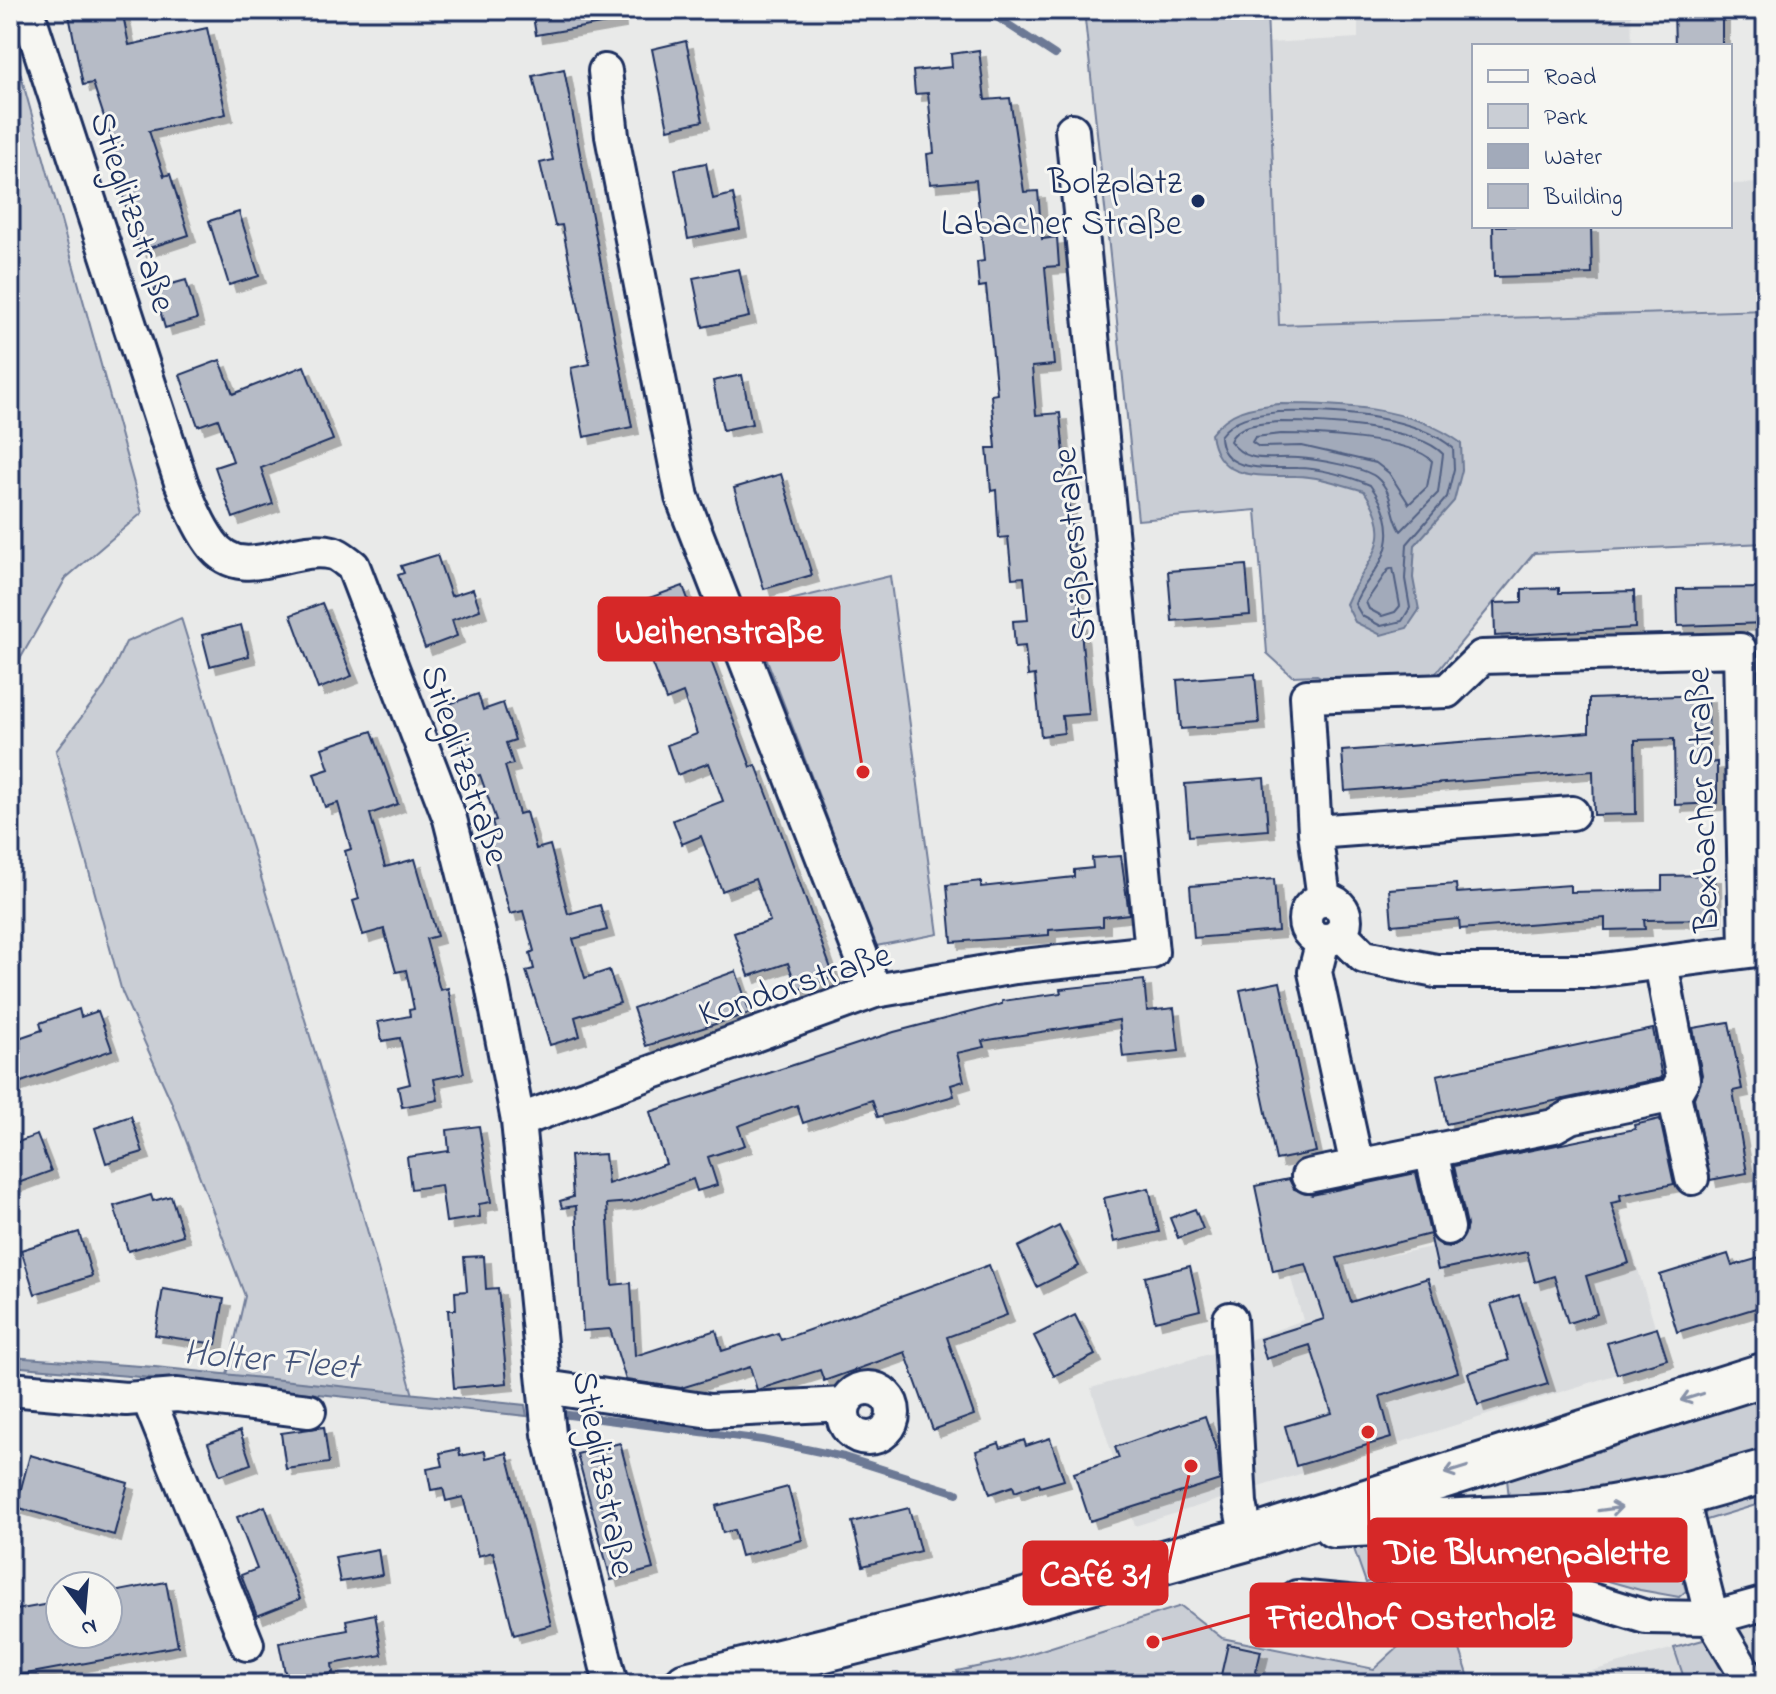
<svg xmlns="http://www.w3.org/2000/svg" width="1776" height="1694" viewBox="0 0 1776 1694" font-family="'Indie Flower',sans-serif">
	<defs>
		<filter id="shadow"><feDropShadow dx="7" dy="7" stdDeviation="0" flood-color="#0004"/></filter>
	</defs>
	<rect width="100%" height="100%" fill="#e9eae9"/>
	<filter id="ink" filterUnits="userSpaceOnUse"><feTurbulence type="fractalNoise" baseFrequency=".0125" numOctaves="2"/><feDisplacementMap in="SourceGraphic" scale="16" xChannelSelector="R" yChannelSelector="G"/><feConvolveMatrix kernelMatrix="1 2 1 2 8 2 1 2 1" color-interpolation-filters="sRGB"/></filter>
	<g filter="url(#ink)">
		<path fill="#dadcde" d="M1358,10H1631L1632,46H1474V226H1730V184L1766,183V309L1279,325L1268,43L1358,38Z
			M1620,1210L1665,1359L1135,1526L1091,1388L1223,1350L1303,1320L1290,1275Z
			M1766,1623V1684L1725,1634Z
			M1674,1648L1686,1684H1545Z"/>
		<path fill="#caced5" stroke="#727e9a" stroke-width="2" d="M1084,10H1267L1279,325L1766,310V543L1534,553L1432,678L1326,680L1317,675L1292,676L1267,653L1256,510L1138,520Z
			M10,36L142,513L66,578L10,677Z
			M890,576L938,934L876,946L748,610Z
			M181,618L343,1143L413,1395L227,1375L245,1296L171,1101L122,992L56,751L105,686L126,642Z
			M1766,1390V1451L1604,1498H1509L1507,1479L1519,1469Z
			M1766,1496V1502L1700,1522L1708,1509Z
			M1402,1543L1389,1575L1366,1583L1353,1546Z
			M1673,1544L1686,1591L1679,1597L1640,1590L1559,1567L1560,1561L1615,1557Z
			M1181,1606L1222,1638L1374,1669L1399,1646L1403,1634L1451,1621L1471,1684H964L957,1671L1010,1660Z
			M1725,1634L1756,1684H1686L1674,1648Z"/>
		<path fill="#a2aaba" stroke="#6c7995" stroke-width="2" d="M1279,404C1339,404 1411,406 1461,443L1462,470L1454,501L1415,545L1413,578L1419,610L1407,628L1381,635L1355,622L1346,604C1366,558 1399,542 1364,491C1343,485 1318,476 1296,476C1260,475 1217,482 1211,434C1230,410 1250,407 1279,404Z
			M10,1357L155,1367L525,1405L527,1416L224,1384L10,1366Z"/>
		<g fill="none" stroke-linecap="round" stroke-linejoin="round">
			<path stroke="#516083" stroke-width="2" d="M1279,412C1330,411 1412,414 1453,448L1454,469L1447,497L1407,544L1405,579L1410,608L1402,621L1381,626L1362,616L1355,604C1360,587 1373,577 1381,561C1395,534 1387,508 1370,485C1349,476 1319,468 1297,468C1271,467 1221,475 1220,436C1235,416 1255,415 1279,412Z
				M1279,422C1318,422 1417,426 1443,454L1438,493L1401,531C1390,515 1395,493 1376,477C1363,467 1315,459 1298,458C1272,456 1248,466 1230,441C1237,423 1263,424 1279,422Z
				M1281,434C1311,434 1413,438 1432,461L1427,487L1409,504L1389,473L1376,463L1302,446L1259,447L1252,442L1255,437Z
				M1393,568L1400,606L1395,612L1382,616L1369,609L1366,602L1388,570Z"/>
			<path stroke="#6c7995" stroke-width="8" d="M986,10L1055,55
				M561,1414L763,1440L844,1457L957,1493"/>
		</g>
		<path fill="#b6bbc6" stroke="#1b2f5e" stroke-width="2" filter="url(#shadow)" d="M68,10H122L129,45L207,28L226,114L149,131L164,176L170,174L189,235L140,251L121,190L127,188L93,83L83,85Z
			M532,10H618L619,21L536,35Z
			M1674,10H1722V46H1675Z
			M686,41L703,121L668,129L652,49Z
			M979,50L985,100L1010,98L1024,192L1038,191L1042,239L1057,237L1059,266L1045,267L1054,365L1032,367L1036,415L1060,413L1089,714L1062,716L1064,733L1041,736L1035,675L1028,676L1025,646L1015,647L1013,621L1028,620L1024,577L1012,578L1008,537L999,538L996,490L991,491L987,448H996L991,395L997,394L986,286L979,287L977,262L984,261L976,180L930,184L927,154L934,153L928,93L915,94L913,71L952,67L951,54Z
			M564,69L632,427L584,437L571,368L590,364L562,225L555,226L540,163L553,160L533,76Z
			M706,163L713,199L733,194L740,229L688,239L675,169Z
			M239,212L259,276L229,285L209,221Z
			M1493,226H1591L1592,274L1494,277Z
			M739,269L749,317L703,327L693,278Z
			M186,280L197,319L165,328L154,289Z
			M220,360L233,394L304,366L333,440L261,468L273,504L233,518L215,467L233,461L218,419L198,426L180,375Z
			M742,375L752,424L723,430L713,381Z
			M781,474L812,575L764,589L734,488Z
			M437,555L451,596L473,589L480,610L452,620L457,636L425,648L398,575L404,573L401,566Z
			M1246,565L1250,615L1172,621L1168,571Z
			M683,586L751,767L756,765L769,799L834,977L798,990L788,963L749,976L734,933L770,921L755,879L722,891L701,836L682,844L673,820L723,801L709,763L677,775L667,745L697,734L683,693L666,700L629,605Z
			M1559,588V593L1634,591L1635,628L1495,636L1494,603L1522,602V589Z
			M1766,588V623L1678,626L1677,589Z
			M322,603L352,676L318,689L291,615Z
			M241,625L249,656L210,666L202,635Z
			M1255,674L1259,723L1181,729L1177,680Z
			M478,694L483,710L503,703L515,740L506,743L513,764L505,766L519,814L526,812L536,849L550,845L568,914L600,905L607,930L573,939L585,978L609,970L620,1003L575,1017L580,1036L550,1045L526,971L534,969L530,953L534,951L523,911L510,914L489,837L496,836L492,821L496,820L480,775L470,778L446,705Z
			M1708,695L1709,763L1717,762V803L1675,805L1674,739L1635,740L1636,814L1594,815L1593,771L1345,791L1342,751L1589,732V699Z
			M372,731L398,804L370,814L385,867L415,859L437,936L426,939L440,990L448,988L464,1073L434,1079L438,1100L402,1107L398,1087L410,1084L400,1038L382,1041L378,1022L410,1016L409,1010L414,1009L406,970L396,972L384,929L363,935L353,901L359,899L345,851L351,849L338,803L325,807L314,774L329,769L322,748Z
			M1264,778L1268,830L1189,836L1185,784Z
			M1121,856L1129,914L1103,917V926L1049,930V935L952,942L947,885L981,881V887L1074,877V870L1093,868L1092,858Z
			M1714,875L1715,919L1644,920L1645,929L1605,930V918L1460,929L1459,919L1392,925L1389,889L1456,884L1457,893L1570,885V892L1662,890V876Z
			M1274,879L1278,931L1194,938L1190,886Z
			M736,971L750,1013L646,1046L633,1008Z
			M1144,980L1147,1011L1174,1008L1179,1051L1123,1057L1119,1020L982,1041L984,1047L957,1053L964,1081L951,1085L954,1096L878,1117L872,1100L803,1123L797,1105L738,1126L745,1145L708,1157L717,1185L697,1191L693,1179L631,1202L607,1204L612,1285L631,1283L635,1356L716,1330L722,1351L778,1333L781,1340L989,1265L1007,1315L947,1337L974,1415L933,1430L905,1352L824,1381L820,1370L757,1390L750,1367L681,1388L626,1380L610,1329L583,1331L576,1206L562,1208L560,1201L573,1197L570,1156L605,1154L608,1184L666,1164L650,1112L894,1032L1002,1004V1001L1061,993L1060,989Z
			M1280,982L1316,1152L1276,1160L1240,990Z
			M79,1009L81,1017L98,1011L112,1050L10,1086V1041L42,1030L40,1023Z
			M1729,1022L1742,1089L1733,1091L1747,1173L1710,1180L1694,1098L1702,1075L1693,1028Z
			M1653,1029L1662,1078L1446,1124L1437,1075Z
			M131,1116L143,1152L106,1163L95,1128Z
			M1660,1119L1674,1184L1620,1195L1621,1201L1611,1203L1629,1263L1586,1276L1597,1314L1568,1323L1554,1276L1535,1282L1527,1252L1438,1270L1430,1234L1337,1258L1351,1302L1428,1278L1458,1372L1380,1396L1391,1438L1296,1466L1285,1426L1332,1413L1310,1345L1266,1359L1260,1339L1324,1319L1306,1264L1273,1271L1255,1186L1289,1179L1294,1189L1312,1195L1416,1173L1430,1233L1442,1246L1451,1247L1461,1241L1467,1225L1454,1166L1635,1129L1634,1125Z
			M479,1126L491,1202L479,1204L480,1217L446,1222L441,1185L411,1189L407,1157L449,1151L447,1130Z
			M37,1135L51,1171L10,1186V1145Z
			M1149,1188L1159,1232L1114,1242L1104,1198Z
			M151,1195L153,1201L171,1196L183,1235L128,1251L114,1206Z
			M1195,1209L1203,1229L1178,1238L1170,1218Z
			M1059,1226L1079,1266L1037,1287L1018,1247Z
			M79,1232L92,1276L35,1294L21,1250Z
			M1728,1254L1732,1266L1766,1256V1305L1677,1332L1660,1275Z
			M484,1256L486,1289L498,1288L507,1383L454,1388L448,1310H456L455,1292L467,1291L464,1257Z
			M1190,1266L1200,1310L1155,1321L1145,1277Z
			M163,1289L224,1299L216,1344L155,1335Z
			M1519,1295L1548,1384L1478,1405L1468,1373L1509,1360L1491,1304Z
			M1075,1315L1095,1355L1054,1376L1034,1336Z
			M1657,1328L1667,1359L1617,1374L1607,1343Z
			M1205,1416L1218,1455L1220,1480L1090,1521L1074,1473L1119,1458L1115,1447Z
			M324,1427L329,1463L286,1469L281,1433Z
			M240,1431L251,1464L220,1475L208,1443Z
			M1050,1438L1064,1480L1040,1487L1039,1483L1015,1492L1013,1486L990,1494L976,1451L999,1443L1001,1448L1024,1440L1026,1446Z
			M620,1443L653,1569L611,1580L577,1454Z
			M459,1449L460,1456L485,1451L486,1458L507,1453L551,1625L514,1635L493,1552L478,1556L463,1497L446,1501L443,1488L431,1490L427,1469L443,1466L440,1453Z
			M30,1455L128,1483L114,1535L16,1507Z
			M788,1487L802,1540L741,1556L734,1530L723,1533L716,1506Z
			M265,1506L300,1599L257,1616L241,1575L257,1569L237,1517Z
			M909,1508L920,1551L863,1566L852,1522Z
			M378,1549L382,1575L340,1582L335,1557Z
			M166,1582L178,1646L10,1677V1611L60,1602V1634H108V1593Z
			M375,1614L382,1655L332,1664L333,1673L287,1682L279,1643L348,1630L346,1620Z
			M1228,1644L1261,1651L1253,1684H1219Z"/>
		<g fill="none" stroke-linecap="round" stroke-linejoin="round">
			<defs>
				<path id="minor" d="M32,25L181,482C189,502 198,525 211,543C242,587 292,542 333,553C340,555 347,562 353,566L450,819L492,985L518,1121L549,1434L611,1684
					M605,71L612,136L682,497L875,991
					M1315,832L1572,813
					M1324,899L1315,832L1307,696L1447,691L1482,657L1740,650L1746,950
					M1305 920a20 20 0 1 1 40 0a20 20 0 1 1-40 0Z
					M1341,934L1364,957L1436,971H1594L1765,949
					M1323,940L1315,972L1357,1166
					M1674,1095L1692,1178
					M518,1121L875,991L1015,967L1152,952L1072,130
					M1431,1151L1448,1228
					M1308,1176L1554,1126L1570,1117L1674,1095L1683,1079L1661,963
					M1230,1319L1240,1503L1247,1539
					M545,1387L710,1411L844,1404
					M843 1413a25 25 0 1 1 50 0a25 25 0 1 1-50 0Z
					M10,1389L126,1399L177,1395L309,1411
					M149,1400L247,1644
					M1681,1495L1712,1618L1751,1684
					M1297,1597L1368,1604L1447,1586L1523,1579L1646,1617L1712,1618L1766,1603"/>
				<path id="major" d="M1334,1526L1566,1515L1681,1495L1766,1471
					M686,1684L1003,1606L1247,1539L1766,1374"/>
			</defs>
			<use href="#minor" stroke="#1b2f5e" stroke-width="38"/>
			<use href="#major" stroke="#1b2f5e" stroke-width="48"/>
			<use href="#minor" stroke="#f6f6f2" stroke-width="32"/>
			<use href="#major" stroke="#f6f6f2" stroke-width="42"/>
		</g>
		<defs><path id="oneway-shaft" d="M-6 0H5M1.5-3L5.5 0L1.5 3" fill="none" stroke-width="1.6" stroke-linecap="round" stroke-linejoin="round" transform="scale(2)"/></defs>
		<g stroke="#8892a8">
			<use href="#oneway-shaft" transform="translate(1692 1397) rotate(163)"/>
			<use href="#oneway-shaft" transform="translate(1456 1470) rotate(163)"/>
			<use href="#oneway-shaft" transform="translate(1610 1509) rotate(-8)"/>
		</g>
	</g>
	<circle fill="#1b2f5e" stroke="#f6f6f2" stroke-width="3" cx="1198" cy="201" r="8"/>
	<g text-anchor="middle" stroke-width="6" stroke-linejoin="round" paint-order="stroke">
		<g font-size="36" fill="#1b2f5e" stroke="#f6f6f2" text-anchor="end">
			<text x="1182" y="193">Bolzplatz<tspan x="1182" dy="41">Labacher Straße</tspan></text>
		</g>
		<g font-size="36" fill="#1b2f5e" stroke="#f6f6f2">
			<text transform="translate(135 211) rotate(72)" y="13">Stieglitzstraße</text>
			<text transform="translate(1072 545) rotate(-96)" y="13">Stößerstraße</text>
			<text transform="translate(467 764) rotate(71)" y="13">Stieglitzstraße</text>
			<text transform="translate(1700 800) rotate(-92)" y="13">Bexbacher Straße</text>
			<text transform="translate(794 982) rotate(-18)" y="13">Kondorstraße</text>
			<text transform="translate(606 1473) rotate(79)" y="13">Stieglitzstraße</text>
		</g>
		<g font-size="38" font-style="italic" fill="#44547a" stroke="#f6f6f2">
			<text transform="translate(271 1358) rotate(5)" y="13">Holter Fleet</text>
		</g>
	</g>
	<path fill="none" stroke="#d62828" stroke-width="3" d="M863 772L839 629M1368 1432L1369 1550M1191 1466L1167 1573M1153 1642L1251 1615"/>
	<g fill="#d62828" stroke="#f6f6f2" stroke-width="3">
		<circle cx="863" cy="772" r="8"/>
		<circle cx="1368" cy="1432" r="8"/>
		<circle cx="1191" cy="1466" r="8"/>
		<circle cx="1153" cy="1642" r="8"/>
	</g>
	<g fill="#d62828" stroke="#d62828" stroke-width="3">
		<rect x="599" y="598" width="240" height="62" rx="8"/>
		<rect x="1369" y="1519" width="317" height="62" rx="8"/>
		<rect x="1024" y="1542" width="143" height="62" rx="8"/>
		<rect x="1251" y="1584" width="320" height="62" rx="8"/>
	</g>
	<g font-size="38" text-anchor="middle" font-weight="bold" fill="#fff">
		<text x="719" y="643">Weihenstraße</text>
		<text x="1527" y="1564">Die Blumenpalette</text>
		<text x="1095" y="1586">Café 31</text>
		<text x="1411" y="1629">Friedhof Osterholz</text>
	</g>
	<rect width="1776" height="1694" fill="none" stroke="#f6f6f2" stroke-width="40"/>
	<rect x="20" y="20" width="1736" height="1654" fill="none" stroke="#1b2f5e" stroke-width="3" filter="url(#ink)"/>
	<rect x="1472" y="44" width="260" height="184" fill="#f6f6f2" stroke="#9ea6b7" stroke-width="2"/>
	<rect x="1488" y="70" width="40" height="12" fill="#f6f6f2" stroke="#9ea6b7" stroke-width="2"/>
	<text x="1544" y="84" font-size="24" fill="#1b2f5e">Road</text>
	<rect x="1488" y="104" width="40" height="24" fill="#caced5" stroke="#9ea6b7" stroke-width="2"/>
	<text x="1544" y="124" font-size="24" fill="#1b2f5e">Park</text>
	<rect x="1488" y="144" width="40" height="24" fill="#a2aaba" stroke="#9ea6b7" stroke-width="2"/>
	<text x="1544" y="164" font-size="24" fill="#1b2f5e">Water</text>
	<rect x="1488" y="184" width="40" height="24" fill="#b6bbc6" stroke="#9ea6b7" stroke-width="2"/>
	<text x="1544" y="204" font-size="24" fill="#1b2f5e">Building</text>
	<g transform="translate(84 1610) rotate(164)"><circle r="38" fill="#f6f6f2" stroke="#9ea6b7" stroke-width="2"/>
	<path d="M0-6L14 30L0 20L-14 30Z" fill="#1b2f5e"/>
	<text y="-12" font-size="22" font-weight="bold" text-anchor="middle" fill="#1b2f5e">N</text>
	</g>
</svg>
